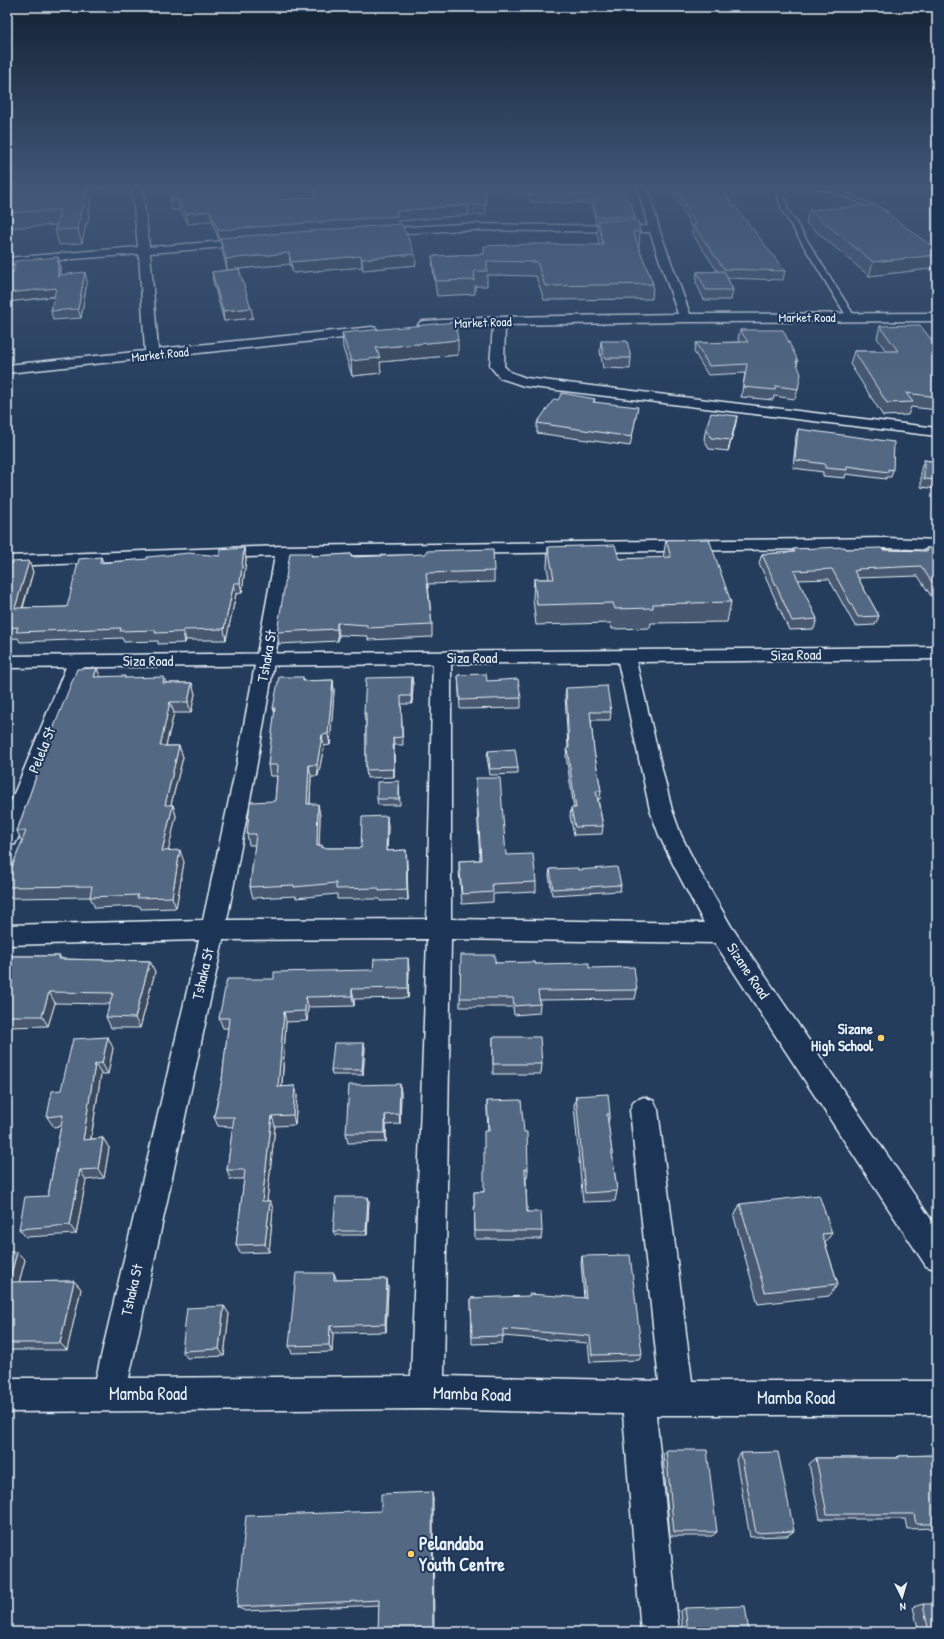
<svg xmlns="http://www.w3.org/2000/svg" width="944" height="1639" viewBox="0 0 944 1639" font-family="'Patrick Hand',sans-serif">
	<rect width="100%" height="100%" fill="#253d5d"/>
	<filter id="ink" filterUnits="userSpaceOnUse"><feTurbulence type="fractalNoise" baseFrequency=".025" numOctaves="2"/><feDisplacementMap in="SourceGraphic" scale="8" xChannelSelector="R" yChannelSelector="G"/><feConvolveMatrix kernelMatrix="1 2 1 2 8 2 1 2 1" color-interpolation-filters="sRGB"/></filter>
	<g filter="url(#ink)">
		<g fill="none" stroke-linecap="round" stroke-linejoin="round">
			<defs>
				<path id="lane" d="M790,185H815L834,188L887,212L882,213C854,201 813,177 783,192L788,210L855,317L854,319H851L847,317L782,210L777,191Z"/>
				<path id="street" d="M55,185H112L107,188L7,194V188Z
					M132,185H142L149,247L251,239L256,242L251,245L150,253L158,349L372,327L376,328L378,331L376,334L372,335L7,373V365L145,351L139,254L7,264V258L138,247Z
					M637,185H647L659,229L690,314L937,313V321L685,322L505,325L504,366L510,372L526,378L937,428V436L524,386L500,378L490,366L493,325L424,329L420,328L418,325L420,322L424,321L499,317L678,314L650,232L462,230L375,235L370,232L375,229L462,224L648,226Z
					M887,538L937,540V550L887,548L292,556L257,763L227,920L427,919L433,658L435,654L442,652L449,654L451,658V919L704,923L674,866L659,835L650,810L617,657L619,653L626,651L633,653L635,657L672,810L681,835L695,863L731,926L937,1228V1270L926,1266L715,943L451,939L444,1376L659,1381L630,1110L634,1101L644,1097L654,1101L658,1110L692,1381H937V1415H656L679,1632H641L623,1414L427,1409L7,1412V1378H96L199,940L7,945V925L203,920L237,763L275,556L7,566V556L284,546ZM427,939L411,1376L129,1378L223,940Z
					M77,656L84,658L86,662L18,838L15,844L7,846V811L68,662L70,658Z"/>
				<path id="secondary" d="M937,647V659L7,668V656Z"/>
			</defs>
			<use href="#lane" stroke="#e8f1f8" stroke-width="3"/>
			<use href="#street" stroke="#e8f1f8" stroke-width="3"/>
			<use href="#secondary" stroke="#e8f1f8" stroke-width="3"/>
			<use href="#lane" fill="#1d3557" fill-rule="evenodd"/>
			<use href="#street" fill="#1d3557" fill-rule="evenodd"/>
			<use href="#secondary" fill="#1d3557" fill-rule="evenodd"/>
		</g>
		<path fill="#475970" stroke="#e8f1f8" d="M7,185H87L90,199L88,223H86L82,243L59,245L55,230L56,225L7,228Z
			M170,185L280,200L316,197L313,185H485L486,215H468L398,221V225L416,265L363,270L362,267L293,273L290,264L239,269L253,318L224,321L213,281L212,272L227,270L222,249L220,240H219L212,221L188,224L180,210H172Z
			M510,185H618L619,190L627,202L635,217L634,220L640,232L639,246H638L653,284L652,299L544,300L536,276L487,275V286H475V294L437,296L433,270L432,256L484,254L599,245L597,233L598,224H596L592,203L530,202V193H510Z
			M669,185H721L733,206L785,271L783,280L727,278L733,290L731,300H704L696,282L697,272H718L692,233L693,230Z
			M809,210L937,250V268L869,276L806,223Z
			M58,257L60,265V275L87,281L81,318L53,320L51,311L54,297L7,302V273L14,272Z
			M880,326L937,347V410L911,407L908,415L883,416L850,364L854,351H886L877,338Z
			M740,330L798,361L797,365L798,389L795,399L774,396L773,400L741,397L745,373L708,375L694,352L696,343L740,342L738,339Z
			M342,333L458,355L380,362L381,373L352,376L343,348Z
			M601,341L631,358L630,369L603,368L600,351Z
			M595,399L594,402L636,416L630,446L537,433V423L558,400Z
			M737,416L735,427L728,451L709,449L704,439L706,428Z
			M798,429L893,470L891,477H886V479L846,474L845,478L823,476V472L793,468L796,436Z
			M924,460L937,462V489L921,487V469Z
			M666,540L731,602L727,622L651,623L650,628L612,629L611,623L536,625L533,599L534,579H549L547,567L548,547L619,559L663,558Z
			M244,548L246,559L242,593L236,594L226,640H186L185,643L158,644V641L124,642L122,638L20,642L18,638L7,639V566L29,561L33,572L23,608L67,607L101,557L103,562L220,556Z
			M926,548H937V605L918,576L858,578L879,616L875,625L855,626L829,579L798,580L817,619L814,629L789,630L759,563L762,554L793,552V549H846L883,550L925,551Z
			M312,553V556L351,554L352,557L494,571V582L428,584L432,625V637L368,640V636L339,635L338,641L279,644L277,632Z
			M97,668L100,677L125,678L166,683H192L195,694L191,713H174L166,746H179L183,757L171,805H173L176,816L168,851L184,862L176,908L141,909L140,906L95,908L90,897L10,898L7,892V880L22,842L17,831L37,774L36,772Z
			M458,675L487,681L521,698V708L460,709Z
			M303,677L304,681L333,680L334,691L330,745L324,746L318,776H311L310,804L320,815L319,846L322,845V848H361L387,816L388,827L387,851L406,850L408,900L380,901V899H337V894L296,898V896L253,898L250,887L255,845H249L247,834L275,801L277,776H270L268,765L275,714L273,708Z
			M412,677L413,685L412,704H401L403,745H394V777L367,778L366,770V721H365L364,713Z
			M566,688L611,712L610,720H591L594,751L601,791L600,799H598L603,826L602,834L574,835L570,816L571,808H574L566,756L567,748H568L565,695Z
			M488,751L518,768V774L490,775L487,757Z
			M476,778L506,855L536,882V892L493,894V902L462,904L459,871V861L480,860L476,788Z
			M399,781L400,805H378L377,799Z
			M550,869L578,870L621,885L620,891L552,895L549,875Z
			M7,956H60L62,959L150,961L155,972L140,1028H111L106,1017L110,1004L55,1003L48,1026L7,1027Z
			M495,963L535,964L589,968L637,990L635,999L539,1000L540,1004L539,1013L514,1015L513,1007H460V998Z
			M409,969L408,998L354,999V1006L308,1007L307,1021L286,1022L282,1087L295,1086L297,1096L295,1125L275,1126L267,1201H270L273,1209L269,1252L240,1253L236,1245L244,1179H230L227,1170L233,1127L218,1126L214,1117L222,1080L228,1028H223L219,1018L274,979Z
			M493,1037L542,1064L541,1074H493Z
			M364,1043L365,1048L363,1075H332L331,1070Z
			M113,1048L108,1074H101L91,1139L103,1138L109,1148L104,1178L86,1180L76,1234L26,1237L19,1229L48,1196L61,1126L54,1127L47,1117L61,1090Z
			M400,1084L401,1094L400,1124L386,1125V1142L348,1143L346,1133Z
			M576,1096L610,1114L608,1123L617,1191L615,1201L583,1202L574,1106Z
			M487,1101L528,1169L527,1178H526L527,1212L542,1231L541,1239H475L474,1192H484L488,1131L487,1111Z
			M368,1197L369,1201L367,1235H335L333,1231Z
			M740,1204L832,1233L825,1243L838,1284L829,1296L758,1304L734,1217Z
			M7,1252L25,1260L19,1282L74,1281L81,1289L67,1350H8L7,1352Z
			M582,1256L642,1354L639,1360L590,1362L588,1343L503,1336L502,1343L472,1344L471,1298H584L581,1263Z
			M334,1273L336,1280L387,1279L388,1288L386,1332L333,1333L332,1352L292,1353L289,1346Z
			M224,1306L229,1314L224,1356L187,1358L182,1351Z
			M666,1450L717,1532L712,1536H670L663,1455Z
			M741,1453L794,1531L787,1536L750,1537L736,1459Z
			M937,1455V1528L907,1529L905,1519H820L809,1464L816,1458H896L898,1456Z
			M432,1492L433,1500L379,1605L245,1611L237,1607L381,1511Z
			M923,1604L937,1632H919L913,1607Z
			M685,1608L749,1632H683L681,1611Z"/>
		<path fill="#3a485b" stroke="#e8f1f8" d="M87,185L90,199L88,223H86L82,243L78,229Z
			M170,200H178L180,210H172Z
			M468,205V215L398,221L399,226L219,240L218,230L396,211Z
			M210,211L212,221L188,224L186,214Z
			M289,253L290,264L227,270L226,259Z
			M415,254L416,265L363,270L362,259Z
			M937,255V268L869,276L873,262Z
			M361,256L362,267L293,273L291,262Z
			M58,257L60,265V287L58,278Z
			M85,272L87,281L81,318L78,309Z
			M56,288L58,296L7,302V293Z
			M251,308L253,318L224,321L223,311Z
			M458,340V355L380,362L381,373L352,376L351,361L376,348Z
			M737,416L735,427L728,451L731,440Z
			M244,548L246,559L242,593L240,583Z
			M101,557L105,568L100,563Z
			M29,561L33,572L19,618L15,608Z
			M234,583L236,594L226,640L224,629Z
			M337,623L339,635L338,641L337,629Z
			M183,630L186,640L185,643L183,632Z
			M97,668L101,679L94,677Z
			M164,677L168,688L163,683Z
			M412,677L413,685L412,704L411,696Z
			M333,680L334,691L330,745L328,734Z
			M192,683L195,694L191,713L188,702Z
			M170,702L174,713L163,757L160,746Z
			M322,735L324,746L318,776L317,765Z
			M393,738L394,745V777V769Z
			M179,746L183,757L168,816L165,805Z
			M309,765L311,776L309,815L307,804Z
			M318,804L320,815L319,857L317,846Z
			M173,805L176,816L166,862L162,851Z
			M387,816L388,827L387,862L386,851Z
			M180,850L184,862L176,908L172,897Z
			M406,850L407,861L408,900L407,889Z
			M408,958L409,969L408,998Z
			M150,961L155,972L140,1028L135,1018Z
			M352,989L354,999V1006L352,996Z
			M49,992L55,1003L48,1026L42,1016Z
			M306,997L308,1007L307,1021L305,1011Z
			M284,1012L286,1022L281,1096L278,1087Z
			M108,1037L113,1048L108,1074L102,1063Z
			M364,1043L365,1048L363,1075L362,1070Z
			M95,1064L101,1074L89,1150L83,1140Z
			M400,1084L401,1094L400,1124L399,1114Z
			M295,1086L297,1096L295,1125L293,1115Z
			M385,1115L386,1125V1142L385,1133Z
			M272,1116L275,1126L266,1210L262,1201Z
			M103,1138L109,1148L104,1178L98,1169Z
			M80,1170L86,1180L76,1234L70,1225Z
			M368,1197L369,1201L367,1235L366,1231Z
			M270,1201L273,1209L269,1252L265,1244Z
			M17,1252L25,1260L17,1290L9,1282Z
			M334,1273L337,1281L334,1280Z
			M387,1279L388,1288L386,1332L385,1324Z
			M74,1281L81,1289L67,1350L60,1343Z
			M224,1306L229,1314L224,1356L219,1349Z
			M330,1326L333,1333L332,1352L329,1345Z
			M432,1492L433,1500L434,1632H433Z"/>
		<path fill="#536782" stroke="#e8f1f8" d="M7,185H87L84,208H82L78,229L55,230L60,210L7,213Z
			M170,185H278L279,200L317,197L314,185H485L486,205H468L396,211L398,216L218,230L210,211L186,214L178,200H170Z
			M510,185H618L619,190H624L627,202H631L635,217H596L593,195H530V186Z
			M674,185H721L733,206H735L785,271L724,269L693,225H696Z
			M876,205L937,250V255L873,262L809,210Z
			M598,220H638L640,232H633L653,284L545,286L537,262L487,261V271H474L475,280L436,281L432,256L484,254V246L533,244L603,245Z
			M402,224L415,254L362,259L361,256L291,262L289,253L226,259L220,238Z
			M58,257V278L59,275L85,272L78,309L51,311L56,288L7,293V273L14,272L15,261Z
			M239,269L251,308L223,311L212,272Z
			M724,271L733,290H706L697,272Z
			M455,322L458,340L376,348L380,358L351,361L342,333Z
			M920,325L937,347V397L906,393L913,402L887,403L854,351H898L880,326Z
			M740,330H783L798,361H796L797,364L801,374L798,389L776,386L775,390L743,387L747,364L709,366L696,343L748,342Z
			M601,341H627L631,358H604Z
			M562,393L595,399L593,402L638,407L632,437L537,423L554,399L558,400Z
			M711,413L737,416L731,440L711,438L706,428Z
			M798,429L894,442L893,470L888,469V472L847,466V470L825,468V464L795,460Z
			M924,460L937,462V480L924,479Z
			M709,539L731,602L653,604V608L615,609L613,603L537,605L534,579H554L548,547L615,545L619,559L671,557L666,540Z
			M845,547L846,549L881,548L883,550L928,551L926,548H937V590L921,566L858,569L859,570L854,571L879,616L858,617L832,569L794,571L817,619L792,621L762,554L795,552L793,549Z
			M244,548L240,583H234L224,629L183,630V632L155,633L156,630L120,631L121,628L16,632L18,627L7,628V566H9L12,562L29,561L15,608L67,607L79,559L101,557L100,563L147,559V557L189,553L220,556V550Z
			M493,549L494,571L426,573L432,625L367,628V625L337,623V629L277,632L290,553H312L311,556L351,554V557L426,554V551Z
			M97,668L94,677L125,676L124,678L164,677L163,683H192L188,702H170L160,746H179L165,805H173L162,851L180,850L172,897L137,898L138,895L90,897L92,886L7,887V880L26,831H17L38,771L36,772L77,669Z
			M486,674L487,681L518,679L521,698L460,700L458,675Z
			M279,677H303V681L333,680L328,734L322,735L317,765H309L307,804H318L317,846L322,845V848H361L362,817L387,816L386,851L406,850L407,889L379,891V888L336,889V883L294,887V885L250,887L256,834H247L250,802L275,801L278,765H268L275,708H273Z
			M412,677L411,696H401L402,737L393,738L394,769L366,770V713H364L366,678Z
			M607,686L611,712H590L594,751L601,791H596L603,826L575,827L571,808H576L567,748H569L566,688Z
			M515,749L518,768L490,769L488,751Z
			M476,778H500L506,855L533,854L536,882L492,884L493,892L462,894L459,861L481,860Z
			M399,781V799H377V782Z
			M617,867L621,885L553,889L550,869L578,868V870Z
			M461,955H495V963L535,962V964L589,963V968L634,967L637,990L538,991L540,1004L514,1006L513,998H460Z
			M7,956H60L59,959L150,961L135,1018L106,1017L113,993L49,992L42,1016H7Z
			M408,958V988L352,989V996L306,997L305,1011L284,1012L278,1087L295,1086L293,1115L272,1116L262,1201H270L265,1244L236,1245L245,1170H227L234,1117H214L222,1080L229,1018H219L227,979H274V972L373,970L374,959Z
			M108,1037L102,1063L95,1064L83,1140L103,1138L98,1169L80,1170L70,1225L19,1229L25,1197L48,1196L63,1115L47,1117L52,1091L61,1090L73,1039Z
			M493,1037H540L542,1064H493Z
			M334,1043H364L362,1070H331Z
			M400,1084L399,1114L385,1115V1133H346L349,1085Z
			M608,1094L610,1114H607L617,1191L585,1193L576,1096Z
			M521,1100L524,1132H527L528,1169H525L527,1212H541L542,1231H475L474,1192H484V1131H489L487,1101Z
			M819,1195L832,1233L822,1234L838,1284L765,1292L740,1204Z
			M336,1197H368L366,1231H333Z
			M7,1252H17L9,1282L74,1281L60,1343H7Z
			M630,1255L642,1354L592,1355L590,1336L503,1329V1336L472,1337L471,1298L529,1296V1294L586,1298L582,1256Z
			M296,1273H334V1280L387,1279L385,1324L330,1326L329,1345L289,1346Z
			M224,1306L219,1349L182,1351L187,1308Z
			M666,1450H707L717,1532H674Z
			M778,1452L794,1531L756,1533L741,1453Z
			M937,1455V1524H916L914,1514H827L816,1458H899L898,1456Z
			M432,1492L433,1632H378L379,1600L237,1607L246,1516L381,1511V1494Z
			M923,1604H937V1632H929Z
			M745,1606L749,1632H688L685,1608Z"/>
	</g>
	<linearGradient id="sky" x2="0" y2="1"><stop stop-color="#142233"/><stop offset="0.45" stop-color="#405778"/><stop offset="1" stop-color="#405778" stop-opacity="0"/></linearGradient>
	<rect width="944" height="415" fill="url(#sky)"/>
	<g fill="#ffd166" stroke="#1d3557" stroke-width="1.5">
		<circle cx="881" cy="1038" r="4"/>
		<circle cx="411" cy="1554" r="4"/>
	</g>
	<g text-anchor="middle" stroke-width="4" stroke-linejoin="round" paint-order="stroke">
		<g font-size="13" fill="#e8f1f8" stroke="#1d3557">
			<text x="807" y="322">Market Road</text>
			<text transform="translate(483 322) rotate(-2)" y="5">Market Road</text>
			<text transform="translate(160 354) rotate(-6)" y="5">Market Road</text>
		</g>
		<g font-size="15" fill="#e8f1f8" stroke="#1d3557">
			<text transform="translate(796 655) rotate(-1)" y="5">Siza Road</text>
			<text transform="translate(267 656) rotate(-80)" y="5">Tshaka St</text>
			<text x="472" y="663">Siza Road</text>
			<text x="148" y="666">Siza Road</text>
			<text transform="translate(42 750) rotate(-68)" y="5">Pelela St</text>
			<text transform="translate(748 971) rotate(56)" y="5">Sizane Road</text>
			<text transform="translate(203 974) rotate(-77)" y="5">Tshaka St</text>
			<text transform="translate(132 1290) rotate(-77)" y="5">Tshaka St</text>
		</g>
		<g font-size="15" font-weight="bold" fill="#e8f1f8" stroke="#1d3557" text-anchor="end">
			<text x="873" y="1034">Sizane<tspan x="873" dy="17">High School</tspan></text>
		</g>
		<g font-size="18" fill="#e8f1f8" stroke="#1d3557">
			<text x="148" y="1400">Mamba Road</text>
			<text transform="translate(472 1394) rotate(2)" y="6">Mamba Road</text>
			<text x="796" y="1404">Mamba Road</text>
		</g>
		<g font-size="18" font-weight="bold" fill="#e8f1f8" stroke="#1d3557" text-anchor="start">
			<text x="419" y="1550">Pelandaba<tspan x="419" dy="21">Youth Centre</tspan></text>
		</g>
	</g>
	<rect width="944" height="1639" fill="none" stroke="#1d3557" stroke-width="24"/>
	<rect x="12" y="12" width="920" height="1615" fill="none" stroke="#e8f1f8" stroke-width="1.5" filter="url(#ink)"/>
	<g transform="translate(902 1597) rotate(175)" stroke="#1d3557" stroke-width="3" paint-order="stroke">
	<path d="M0-3L7 15L0 10L-7 15Z" fill="#e8f1f8"/>
	<text y="-6" font-size="11" font-weight="bold" text-anchor="middle" fill="#e8f1f8">N</text>
	</g>
</svg>
